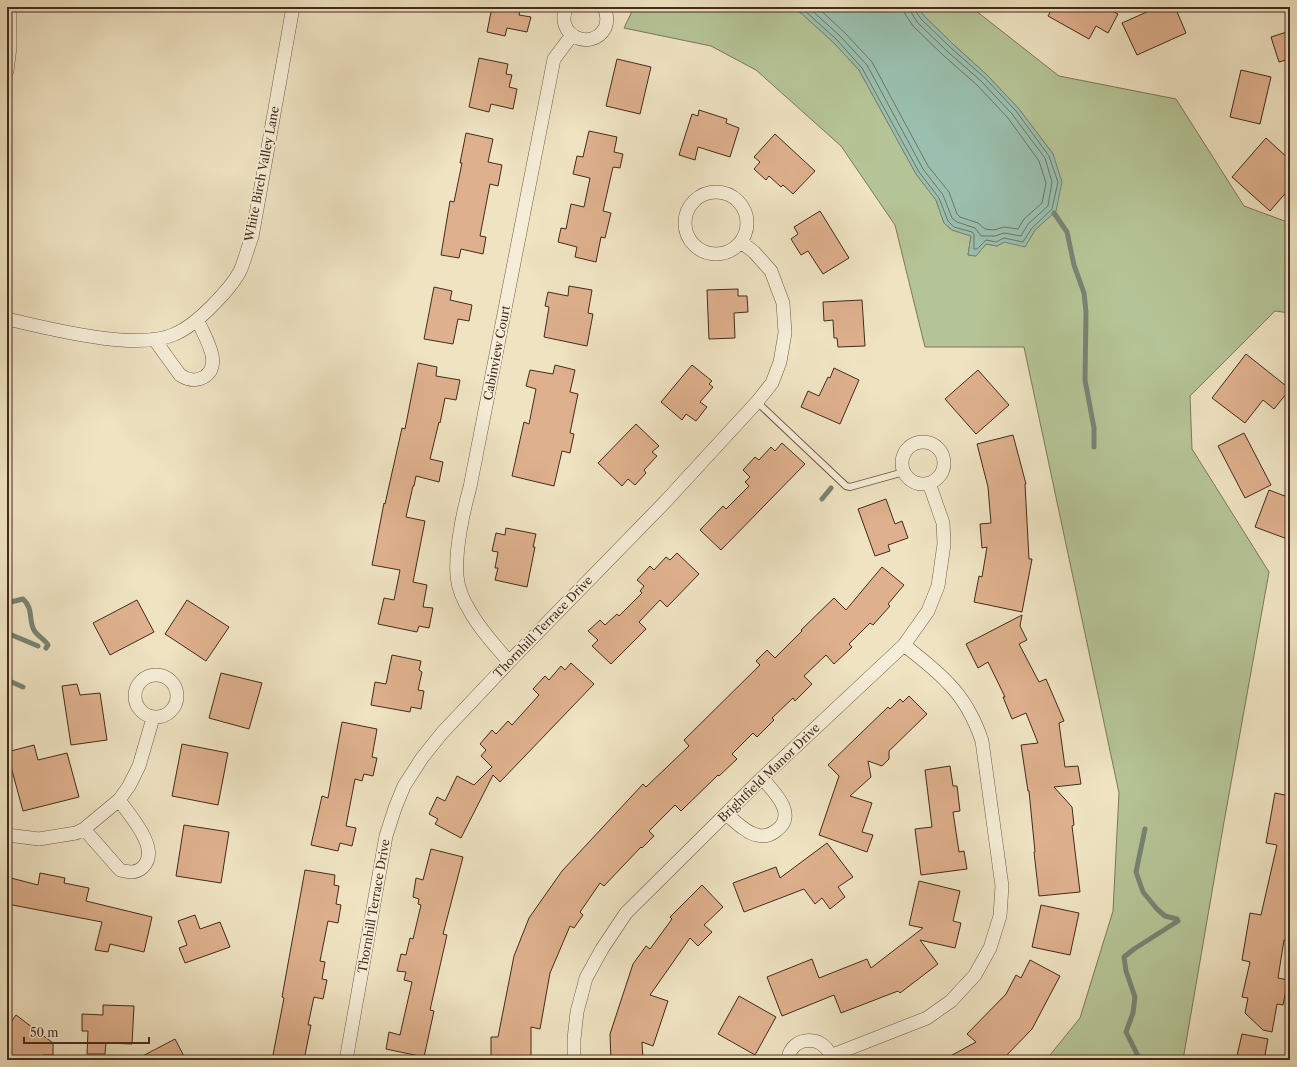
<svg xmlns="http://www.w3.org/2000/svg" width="1297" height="1067" viewBox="0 0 1297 1067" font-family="'Libre Caslon Text',serif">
	<rect width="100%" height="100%" fill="#efe3c2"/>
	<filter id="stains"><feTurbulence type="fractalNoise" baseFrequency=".005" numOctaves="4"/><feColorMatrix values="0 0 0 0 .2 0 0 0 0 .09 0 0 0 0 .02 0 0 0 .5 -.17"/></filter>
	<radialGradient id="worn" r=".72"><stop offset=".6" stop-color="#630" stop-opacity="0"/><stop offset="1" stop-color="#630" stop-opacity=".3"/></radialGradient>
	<path fill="#b5c496" stroke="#7c7859" d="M634,7H791L801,13L834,43L859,70L916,174L936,200L944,223L952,230L971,236L968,255L976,256L986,244L997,246L1004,242L1025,246L1035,230L1056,211L1053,154L1019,109L987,75L954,45L924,16L918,7H971L1059,76L1176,99L1244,206L1290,223V313L1275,311L1190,396L1192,449L1269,572L1224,822L1183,1060H1046L1080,1018L1113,911L1119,793L1024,347H925L895,225L841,146L756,70L711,46L624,28Z"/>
	<path fill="#9abfae" stroke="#788474" d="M791,7H918L924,16L954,45L987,75L1019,109L1053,154L1062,182L1056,211L1035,230L1025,247L1004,242L997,246L986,244L976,256L968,255L971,236L952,230L944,223L936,200L916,174L859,70L834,43L801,13Z"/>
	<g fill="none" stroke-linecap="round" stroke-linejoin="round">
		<path stroke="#6f7565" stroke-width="1" d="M799,7L804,10L837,40L862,68L919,172L939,198L948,221L954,227L972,232L974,234V249H977L986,240L996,242L1004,238L1023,242L1032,228L1052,209L1058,182L1049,156L1016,111L985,78L951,48L921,19L915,10V7
			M808,7L840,36L867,65L923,169L943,195L952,218L957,222L975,228L981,236H995L1004,233L1021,236L1028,224L1048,206L1052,182L1045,158L1012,114L981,81L948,52L917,22L911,12L910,7
			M817,7L844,32L872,62L928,166L949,192L957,214L960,217L978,223L985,229L994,230L1004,227L1018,229L1024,219L1042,203L1046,183L1039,161L1008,118L977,85L944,56L913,26L905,14L904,7"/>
		<path stroke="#788474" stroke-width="5" d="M1054,213L1067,232L1074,265L1084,293L1086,312L1085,380L1094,428V447
			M822,499L831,488
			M7,603L23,599C33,608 29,618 33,628C36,636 44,638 48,645L46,648
			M7,633L38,646
			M7,680L23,687
			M1139,1060V1058L1126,1032L1133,1013L1135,997L1126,971L1124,957L1134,949L1178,921L1177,919L1165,916L1157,909L1143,892L1136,872L1145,829"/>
	</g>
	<path fill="#deb08d" stroke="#442b1c" d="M492,7H521L519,15L531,17L527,32L507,28L505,36L487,32Z
		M1053,7H1105L1118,14L1108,33L1096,26L1089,39L1048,16Z
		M1158,7H1175L1186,33L1137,55L1122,23Z
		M1290,31V59L1279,62L1271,37Z
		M479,58L508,64L506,74L512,75L509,87L517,89L513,109L491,104L489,112L469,107Z
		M617,59L651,67L640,114L606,106Z
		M1241,70L1271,77L1260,124L1230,117Z
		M699,110L727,119L726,123L739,128L730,157L698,147L695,160L679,155L692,114L698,116Z
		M589,131L617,137L614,152L623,154L620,168L613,167L603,211L611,213L605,238L601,237L596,262L575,257L577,247L558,242L561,228L566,229L571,204L584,207L590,178L573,174L577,156L583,157Z
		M466,133L493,139L488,162L502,165L498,186L490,184L480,236L486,237L483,254L461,249L459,258L441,255L450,201L454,202L462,163H460Z
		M775,134L815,171L793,194L783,185L781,187L769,176L766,180L754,169L760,162L754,157Z
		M1266,138L1290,160V188L1270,211L1232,177Z
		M820,211L849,258L823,274L808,251L801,255L791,239L798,234L794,227Z
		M569,286L592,290L588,313L593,314L587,346L544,337L549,307L545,306L548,292L568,296Z
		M434,287L452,291L450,300L472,305L469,321L458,319L453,344L424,339Z
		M738,289V296H747L748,312L734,313L735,338L709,339L707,290Z
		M862,300L865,346L838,347L837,338H834L833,320L824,321L823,302Z
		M1246,354L1290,389L1274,409L1263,400L1245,423L1212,398Z
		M418,363L437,367L436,376L460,380L456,400L445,398L440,423L439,422L430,459L443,462L439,482L416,476L414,486H413L406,517L425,521L413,582L427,585L423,607L433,608L429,628L419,626L417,632L378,624L384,598L394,600L400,570L372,565L384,503L385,504L402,428L405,429Z
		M555,365L575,370L570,392L578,394L570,433L574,434L570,453L562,451L554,486L512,476L524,422L529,424L536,389L526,386L530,370L553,374Z
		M692,365L712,381L709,384L713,387L700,402L707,407L696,421L686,414L682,420L661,402Z
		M834,368L859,380L840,424L801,407L808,391L819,396L828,377L830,378Z
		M978,370L1009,405L976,434L945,399Z
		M636,424L659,446L652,452L657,456L644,470L646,473L635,485L628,479L622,486L598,463Z
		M1244,433L1271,485L1245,498L1218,446Z
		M1013,435L1026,484H1025L1029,559H1032L1022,612L974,602L979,576L982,577L987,547L982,548L980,524L991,523L988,487L977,444Z
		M782,443L805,464L721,550L700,530L723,506L726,509L749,486L745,482L750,477L743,470L755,457L759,460L771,447L775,451Z
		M1269,490L1290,498V540L1255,527Z
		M886,499L895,524L902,521L908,538L888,545L890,551L875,556L858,509Z
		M506,528L536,534L533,547H535L527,587L495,580L498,568H495L498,552L492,551L496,533L505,535Z
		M677,553L699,574L667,607L660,600L639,622L646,629L611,664L592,646L598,640L588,631L600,620L605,625L617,614L619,616L642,593L640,591L644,586L637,580L650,566L654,570L666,557L670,560Z
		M882,567L904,585L888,604L890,606L873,625L870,623L849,644L852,647L834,664L826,655L804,676L812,684L795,701L793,698L772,718L774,720L757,737L753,733L732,754L737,759L719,776L718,775L681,811L675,805L649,831L654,836L642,848L641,847L604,886L600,883L580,912L583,915L574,928L570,926L550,973L540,1029L531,1027V1056H526V1060H491V1037H498L514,956L529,918L562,871L643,784L646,787L689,746L684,740L760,665L756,661L767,650L775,658L802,631L801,630L834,598L846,610Z
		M137,600L154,632L110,655L93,623Z
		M187,600L229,627L206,661L165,634Z
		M1022,615L1020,626L1027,640L1019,644L1039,682L1046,679L1064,721L1059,723L1065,767L1078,766L1081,784L1054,787L1072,807L1074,825L1072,826L1080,892L1039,896L1034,852H1035L1029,791H1028L1021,745L1038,743L1026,713L1012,719L1003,697H1005L988,662L978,668L966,644Z
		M392,655L421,661L419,670L422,672L418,690L424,691L421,709L411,707L410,712L371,705L375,682L386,684Z
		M571,663L594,684L500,782L493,775L461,838L435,824L438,819L429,814L437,797L445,801L457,776L474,785L492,767L481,756L486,750L480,744L492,730L496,734L508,721L512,725L539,695L533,689L545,676L549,680L561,666L565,670Z
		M221,673L262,683L249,729L209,718Z
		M77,684L80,695L100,693L107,740L71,745L62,686Z
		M909,696L927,714L889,751V759L882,766L868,761L871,777L850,796L872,803L862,832L873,835L867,852L819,835L839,776L828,765L888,707L890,709L900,699L903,702Z
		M342,722L377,729L372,757L377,758L373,776L364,774L362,781L355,779L346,826L356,828L352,846L340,843L338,851L311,845L322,796L328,798Z
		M182,744L228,753L218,805L172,796Z
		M34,745L38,760L67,753L79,797L23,811L7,752Z
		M950,766L953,786H957L960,811L953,812L959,852L964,851L967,869L921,875L915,829L932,827L925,770Z
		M1275,793L1290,796V941L1284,940L1278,978L1288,980L1283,1005L1277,1004L1272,1032L1263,1030L1245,1013L1248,998L1242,997L1250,962L1242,960L1250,913L1261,915L1277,845L1266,843Z
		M184,825L229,832L221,883L176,876Z
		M827,843L853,877L838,887L845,897L830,909L822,898L815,904L804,889L744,912L733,883L776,867L780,878Z
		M431,849L463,857L443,934L447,935L430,1010L434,1011L424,1057L386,1049L389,1032L400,1035L412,982L404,980L406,972L397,971L401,954L406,955L410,938L413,939L421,905L418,904L419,899L413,897L416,878L423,880Z
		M305,870L335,875L334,885L339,886L336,904L341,905L338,923L328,921L320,961L325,962L322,979L327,980L323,999L314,997L308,1025H311L304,1060H272L284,998L282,997Z
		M40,873L65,878L64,883L89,888L86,901L152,917L144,952L110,944L108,952L95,950L102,922L7,904V877L38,885Z
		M919,881L960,891L953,921L961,923L955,948L920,940L938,964L900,993L898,991L841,1013L834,995L782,1016L767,977L812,959L819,978L867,959L871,968L923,928L909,925Z
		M702,885L723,907L704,925L712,932L698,946L690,938L650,995L668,1001L653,1046L642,1042L643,1060H611L610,1034L633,964L646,946L650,949L672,919L670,917Z
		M1041,905L1079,913L1070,955L1032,947Z
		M195,915L200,929L220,922L230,947L185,963L179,948L187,945L178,921Z
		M1030,960L1060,976L1032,1029L1002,1060H943L976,1042L967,1034L1006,994L1016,975L1021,978Z
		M739,996L776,1017L755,1055L718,1034Z
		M103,1005L134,1006L132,1044L106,1043L105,1054H87L88,1031H82V1014L103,1015Z
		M16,1015L53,1043V1055H43L40,1060H7V1040L12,1033L7,1029V1027Z
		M1242,1034L1268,1039L1264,1060H1236Z
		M175,1039L186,1060H135Z"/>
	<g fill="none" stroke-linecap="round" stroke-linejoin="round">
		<defs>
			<path id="lane" d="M757,402L846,486L850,487L904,472"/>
			<path id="street" d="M567,7C553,34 591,53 605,28C608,21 607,14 604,7
				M7,71L10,47V7
				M685 223a31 31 0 1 1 62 0a31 31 0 1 1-62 0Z
				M7,319C48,328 136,352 175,334C189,328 200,318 211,307C221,297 235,282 241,269C245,259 248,247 252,237L293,7
				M154,339L180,375C188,380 195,382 204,377C224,365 204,336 198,321
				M902 463a21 21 0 1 1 42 0a21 21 0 1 1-42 0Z
				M509,662C496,646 481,631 471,613C464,602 458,589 457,576C455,550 463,512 470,487L554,59L572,35
				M135 696a21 21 0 1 1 42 0a21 21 0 1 1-42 0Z
				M726,814C735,821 746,833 757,835C764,837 771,835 777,830C798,814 773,791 762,778
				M84,829L120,870C128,872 136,874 143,867C161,849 130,816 119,800
				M7,835L39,839L76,833L84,829L119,800L129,786L139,766L153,718
				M830,1056L927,1018L951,1001L975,975L990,948L1000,916L1002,886L982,741C975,720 964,699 948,683C935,669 919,657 904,645
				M346,1060L386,836L395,808L404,786L422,758L442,733L509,662L665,502L757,402L772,383L780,362L785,333L783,303L771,271L754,252L741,242
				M574,1060V1039L577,1012L586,978L602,949L626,913L762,778L904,645L928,611L938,586L944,544L943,523L929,483
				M788,1060C790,1034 828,1034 831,1060"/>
		</defs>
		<use href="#lane" stroke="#6f5946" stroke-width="8"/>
		<use href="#street" stroke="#6f5946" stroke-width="14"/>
		<use href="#lane" stroke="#f5edd7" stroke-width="6"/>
		<use href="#street" stroke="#f5edd7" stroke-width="13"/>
	</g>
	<g text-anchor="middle" stroke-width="3.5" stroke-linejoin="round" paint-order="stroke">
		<g font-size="12" fill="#442b1c" stroke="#f5edd7">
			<text transform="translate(262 174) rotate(-79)" y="4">White Birch Valley Lane</text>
			<text transform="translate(497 353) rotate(-79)" y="4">Cabinview Court</text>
			<text transform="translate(543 627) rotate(-46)" y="4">Thornhill Terrace Drive</text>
			<text transform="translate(769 773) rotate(-44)" y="4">Brightfield Manor Drive</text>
			<text transform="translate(374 906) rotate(-80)" y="4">Thornhill Terrace Drive</text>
		</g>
	</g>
	<rect width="1297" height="1067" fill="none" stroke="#efe3c2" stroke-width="24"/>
	<rect x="8" y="8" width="1281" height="1051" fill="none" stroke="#442b1c" stroke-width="2"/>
	<rect x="12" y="12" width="1273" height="1043" fill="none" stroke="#442b1c"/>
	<path d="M24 1037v6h125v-6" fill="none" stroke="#442b1c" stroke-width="2"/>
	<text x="30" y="1037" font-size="12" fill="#442b1c" stroke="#f5edd7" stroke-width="3" paint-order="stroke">50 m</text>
	<rect width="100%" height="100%" filter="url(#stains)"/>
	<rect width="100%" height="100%" fill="url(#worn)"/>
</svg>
